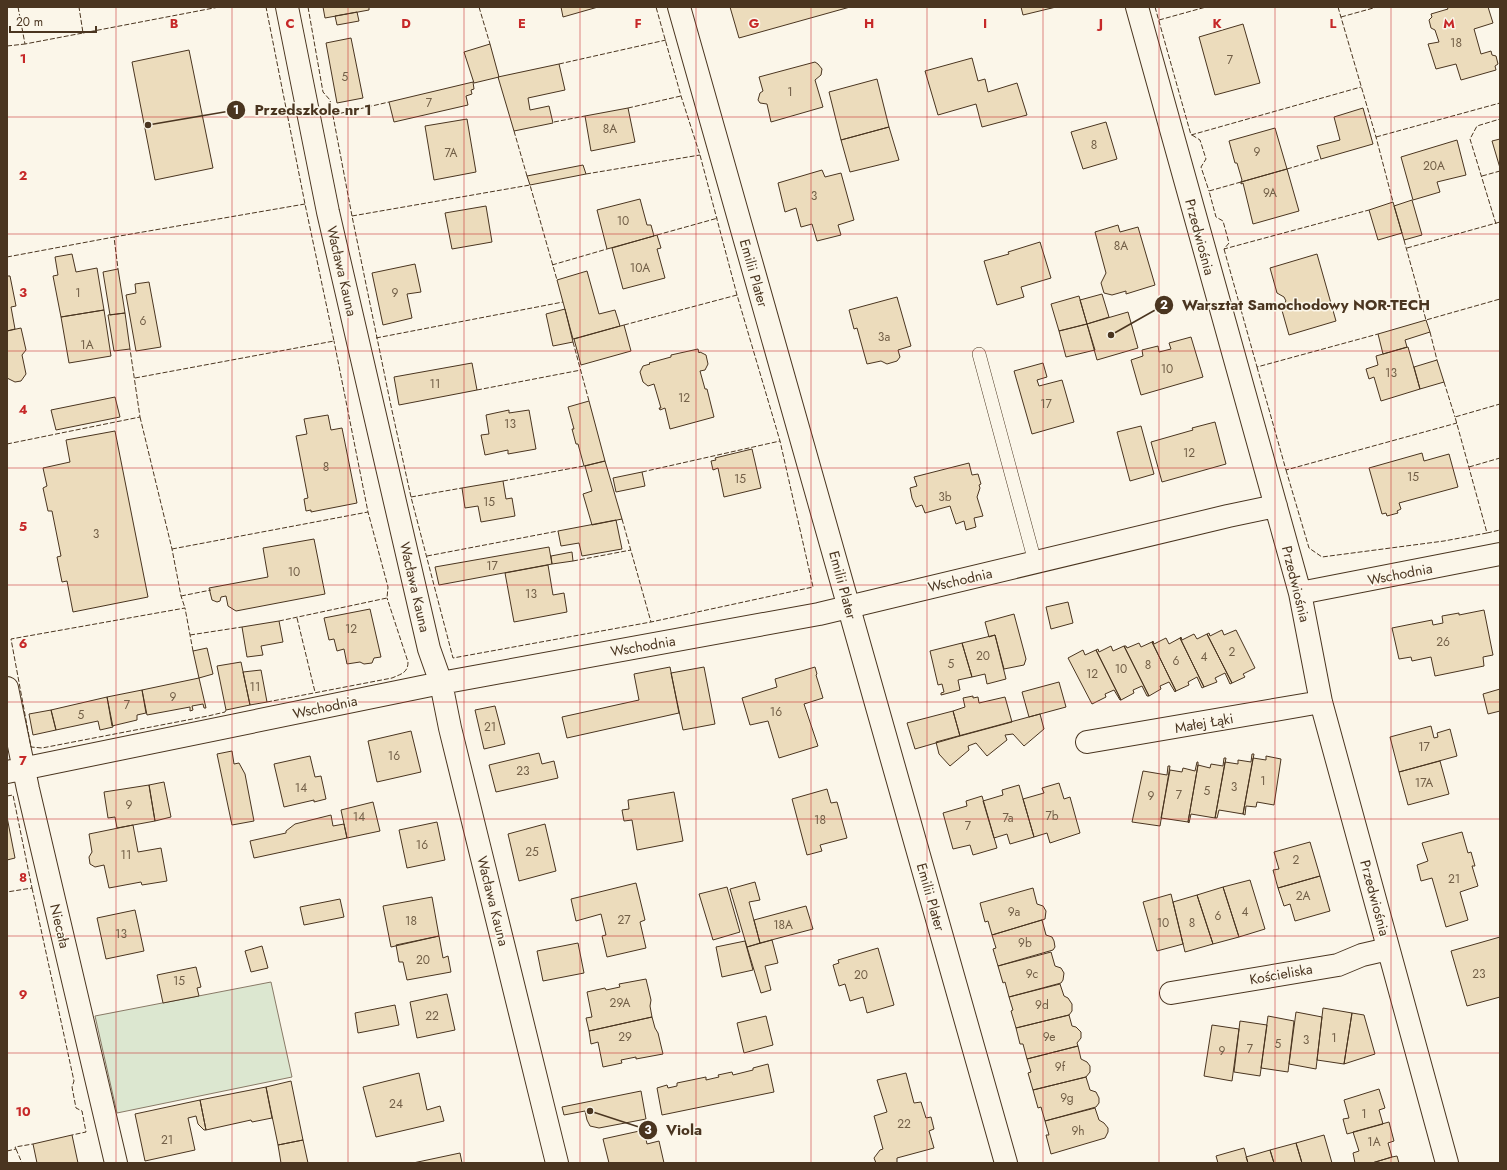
<svg xmlns="http://www.w3.org/2000/svg" width="1507" height="1170" viewBox="0 0 1507 1170" font-family="Jost,sans-serif">
	<rect width="100%" height="100%" fill="#fbf6e9"/>
	<path fill="#dce7d0" stroke="#887966" d="M271,982L292,1077L117,1113L95,1016Z"/>
	<path fill="#ecdcbc" stroke="#4a3520" d="M323,7H369V10L325,18Z
		M561,7H598L563,17Z
		M730,7H850L739,38Z
		M1021,7H1056L1023,15Z
		M1447,7H1488L1493,23L1474,29L1481,54L1491,51L1492,55L1496,56L1498,64L1495,66L1496,70L1461,80L1456,64L1436,69L1428,44L1439,42L1435,30L1431,28L1429,20L1432,17L1431,14L1448,9Z
		M357,12L359,21L337,25L335,16Z
		M1243,24L1260,83L1215,95L1199,37Z
		M351,38L363,98L337,103L326,43Z
		M490,44L499,77L474,83L464,52Z
		M189,50L213,168L155,180L132,62Z
		M972,58L978,81L985,79L988,92L1017,83L1027,115L982,127L976,104L938,115L925,71Z
		M815,62L818,64L822,69L821,75L815,80L823,107L771,122L767,104L760,103L758,100L760,93L763,91L759,77Z
		M559,64L565,90L528,98L530,110L549,106L553,123L514,131L498,77Z
		M877,79L889,127L841,140L829,92Z
		M473,82L474,89L471,90L472,94L466,96L468,105L394,122L389,102Z
		M628,108L635,142L591,151L585,116Z
		M1363,108L1373,144L1321,159L1317,146L1340,140L1334,117Z
		M467,119L476,172L434,180L425,126Z
		M1106,122L1117,159L1083,169L1071,132Z
		M889,127L899,160L850,172L841,140Z
		M1275,128L1287,169L1241,182L1242,180L1237,163H1235L1229,141Z
		M1500,139V168L1492,141Z
		M1457,140L1466,175L1437,182L1440,192L1413,200L1401,157Z
		M583,165L586,174L530,185L527,176Z
		M1287,169L1299,211L1253,224L1243,183L1241,184V182Z
		M822,170L825,177L841,173L854,220L838,225L841,235L817,241L812,224L801,227L796,208L785,212L778,183Z
		M640,199L647,225H651L654,236L607,249L597,210Z
		M1412,200L1422,235L1404,240L1394,206Z
		M1393,202L1402,233L1378,240L1369,210Z
		M486,206L492,242L452,249L445,213Z
		M1118,225L1120,232L1138,227L1155,285L1126,294V291L1112,295L1104,293L1101,283L1106,273L1095,232Z
		M657,235L661,248L657,249L665,278L623,289L612,248Z
		M1040,242L1051,278L1021,287L1024,297L997,305L984,261L1009,254L1008,252Z
		M72,254L76,272L97,268L104,310L61,317L53,276L58,275L55,257Z
		M1317,254L1336,321L1289,335L1281,307L1286,301L1284,297L1277,293L1270,268Z
		M415,264L421,292L407,294L412,318L383,325L372,273Z
		M118,269L125,313L110,315L103,272Z
		M587,271L599,314L615,310L620,326L573,339L557,280Z
		M7,276H10L16,306L11,307L15,329L7,331Z
		M149,282L161,347L136,351L126,295L136,293L135,284Z
		M1102,294L1109,317L1087,324L1080,300Z
		M1079,296L1087,324L1059,331L1051,304Z
		M897,297L911,346L898,350L900,357L897,361L887,364L881,361L867,364L857,328L854,329L849,310Z
		M565,309L573,342L553,346L546,314Z
		M104,310L111,356L69,363L61,317Z
		M1128,312L1138,348L1097,360L1087,324Z
		M125,313L130,349L114,351L108,315Z
		M1426,320L1430,332L1405,340L1407,347L1383,354L1378,334Z
		M1087,324L1095,350L1066,357L1059,331Z
		M624,325L631,351L581,365L574,339Z
		M21,328L26,350L22,355L26,374L21,381L15,382L7,378V331Z
		M1191,337L1203,377L1141,395L1131,360L1143,356L1142,350L1158,346L1159,352L1171,349L1169,343Z
		M1408,347L1420,389L1381,401L1374,377L1369,379L1366,369L1378,365L1376,356Z
		M698,349L699,353L700,352L706,355L708,364L705,370L700,371L705,389H707L714,417L670,429L665,408L660,410L659,408H661L654,384L648,386L643,382L640,372L643,366L650,364L649,363L671,357V355Z
		M1437,360L1444,382L1420,389L1414,367Z
		M472,363L477,390L399,405L394,377Z
		M1043,363L1047,377L1037,380L1039,386L1062,380L1074,422L1032,434L1014,371Z
		M115,397L120,417L56,430L51,410Z
		M589,401L605,461L584,466L578,444H576L572,429H574L568,407Z
		M509,410V413L529,410L536,449L508,454V450L485,455L481,435L489,434L486,415Z
		M328,415L331,430L342,428L357,503L311,512V510L306,511L304,499L308,498L296,436L307,434L304,419Z
		M1215,422L1226,464L1162,482L1151,442L1193,430L1192,428Z
		M1141,426L1154,474L1130,481L1117,432Z
		M115,431L148,597L73,612L67,581L62,582L57,557L61,556L52,511H48L43,488L47,486L43,468L70,462L66,440Z
		M752,449L761,488L724,497L718,468L713,470L711,461L716,460L715,458Z
		M1422,453L1424,461L1449,454L1458,487L1399,503L1401,509L1397,511L1398,513L1387,516L1386,513L1382,514L1369,468Z
		M605,461L622,519L592,525L583,494L592,491L585,466Z
		M969,463L972,475L978,474L981,484L979,485L980,488L977,497L983,516L974,518L976,527L966,530L964,521L956,524L950,506L925,513L922,505L916,507L912,498L910,488L917,486L914,477Z
		M642,472L645,486L616,492L613,478Z
		M503,481L506,499L512,498L515,516L481,522L478,506L465,508L462,488Z
		M616,520L622,549L582,556L579,543L561,546L558,531Z
		M314,539L325,594L236,611L228,606L226,596L221,597L220,601L217,602L212,600L209,588L268,577L263,548Z
		M549,547L552,564L439,585L435,567Z
		M572,552L573,561L552,564L551,556Z
		M548,565L553,595L564,593L567,612L514,622L505,573Z
		M1068,602L1073,623L1051,629L1046,607Z
		M370,609L381,657L374,658L372,663L364,664L360,662L347,664L344,649L337,651L334,639L329,640L324,618Z
		M1484,610L1493,655L1483,657L1484,666L1435,676L1431,657L1412,661L1411,657L1399,659L1392,628L1432,620L1433,625L1443,623L1442,616L1459,613V615Z
		M1014,614L1026,659L1024,665L1004,669L995,635L989,637L985,622Z
		M279,621L283,642L261,646L263,655L247,657L242,627Z
		M1222,630L1224,635L1236,630L1255,668L1243,674L1245,677L1232,683L1207,634L1209,633L1210,636Z
		M1194,634L1197,639L1207,634L1232,683L1230,684L1225,673L1215,678L1217,682L1204,687L1180,638L1181,637L1182,640Z
		M995,635L1006,679L987,684L985,674L972,677L962,643Z
		M1166,638L1169,644L1180,638L1204,687L1202,688L1197,677L1188,682L1189,685L1176,691L1152,642L1153,641L1154,644Z
		M1152,642L1176,691L1175,692L1169,682L1160,686L1161,689L1149,696L1124,646H1126L1127,648L1139,643L1141,647Z
		M962,643L972,677L958,680L960,690L941,695V693L944,692L942,684L938,685L930,651Z
		M1111,646L1113,651L1124,646L1149,696H1147L1142,686L1133,690L1134,693L1121,700L1096,650L1098,649L1099,652Z
		M207,648L213,674L199,678L193,651Z
		M1083,650L1085,655L1096,650L1121,700H1120L1114,690L1105,694L1106,697L1092,704L1068,658Z
		M241,662L250,705L226,710L217,666Z
		M670,667L679,713L567,738L562,717L639,700L634,674Z
		M704,667L715,724L683,730L671,673Z
		M815,667L817,674L816,675L823,698L804,704L818,746L779,758L768,721L750,725L742,698L777,687L775,679Z
		M261,670L267,702L250,705L243,672Z
		M199,678L206,708H204L203,704L192,706L193,710L190,711V707L147,715L142,690Z
		M1059,682L1066,707L1029,717L1022,692Z
		M1500,689V711L1488,714L1483,694Z
		M142,690L146,713L137,715V720L112,726L107,697Z
		M973,696V698L978,697L979,703L1005,697L1012,722L960,736L953,711L965,707L963,698Z
		M107,697L113,727L100,730L98,721L56,730L51,710Z
		M495,706L505,744L484,749L475,710Z
		M51,710L56,730L33,735L29,714Z
		M953,711L960,736L915,749L907,723Z
		M1040,714L1044,729L1024,746L1013,734L1005,735L1007,740L987,756L976,743L968,746L969,750L950,766L939,754L936,742Z
		M1431,726L1434,738L1438,737L1437,733L1450,729L1457,756L1399,772L1390,737Z
		M411,731L421,772L377,782L368,741Z
		M232,751L234,764L239,763L245,774L254,821L232,825L217,754Z
		M539,753L542,764L554,761L558,778L496,792L489,765Z
		M1252,754H1254L1243,814L1219,810L1217,818H1215L1225,762L1238,764V760L1251,762Z
		M310,756L315,777L321,776L326,799L314,802V800L284,807L274,764Z
		M1266,756L1281,759L1274,805L1257,802L1256,807L1246,806L1245,815L1243,814L1253,758L1266,760Z
		M1224,758H1226L1215,818L1191,814L1189,823L1188,822L1198,765L1210,768L1211,764L1223,766Z
		M1440,761L1449,794L1408,805L1399,772Z
		M1197,762H1198V765L1188,822L1161,818L1170,770L1182,772L1183,768L1195,771Z
		M1168,766H1170L1160,826L1132,822L1143,771L1167,775Z
		M164,782L171,817L155,821L149,785Z
		M1059,783L1064,799L1070,797L1080,833L1050,843L1047,833L1034,837L1023,799L1044,793L1042,788Z
		M149,785L155,821L117,828L115,817L108,818L104,792Z
		M1019,785L1034,837L1010,844L1007,834L994,838L983,801L1003,795L1002,790Z
		M827,789L831,803L837,802L847,838L820,845L822,851L807,855L792,799Z
		M674,792L683,841L637,850L632,820L624,821L622,810L629,809L628,800Z
		M982,796L997,848L973,855L970,845L953,849L943,813L967,806L966,801Z
		M373,802L380,831L347,838L341,810Z
		M331,815L333,826L344,824L347,838L254,858L250,841L286,833V831L295,824Z
		M7,817L15,858L7,860Z
		M437,822L445,860L407,868L399,830Z
		M545,824L556,871L519,881L508,834Z
		M133,825L138,852L161,848L167,881L142,885L141,882L109,888L104,865L95,867L90,864L89,857L92,852L89,834Z
		M1462,832L1468,853L1471,852L1475,866H1472L1478,886L1460,892L1468,920L1446,927L1432,878L1421,881L1417,865L1428,861L1422,843Z
		M1310,842L1320,876L1278,888L1273,870L1279,869L1274,852Z
		M1320,876L1330,911L1295,921L1290,904L1284,906L1278,888Z
		M1250,880L1265,929L1239,937L1223,887Z
		M755,882L760,900L749,902L760,943L747,947L730,889Z
		M636,883L645,920L640,922L646,948L607,957L602,936L606,935L601,914L576,921L571,899Z
		M727,887L740,932L713,940L699,894Z
		M1223,887L1239,937L1213,944L1197,895Z
		M1033,888L1037,904L1043,906L1046,911L1045,919L992,935L988,921L985,922L980,903Z
		M1171,894L1183,944L1157,951L1143,902Z
		M1197,895L1213,944L1185,952L1173,902Z
		M432,897L439,936L391,947L383,906Z
		M340,899L344,917L304,925L300,907Z
		M806,906L813,929L760,943L754,920Z
		M135,910L144,951L106,959L97,918Z
		M1042,920L1046,935L1052,937L1054,941L1055,947L1053,950L998,966L993,949L996,948L992,935Z
		M439,936L443,958L448,956L451,972L407,980L403,962H399L396,945Z
		M1500,937V997L1467,1006L1451,951Z
		M772,940L778,963L765,966L771,990L761,993L747,947Z
		M745,941L753,970L722,977L716,947Z
		M578,943L584,973L543,981L537,951Z
		M262,946L268,968L251,972L245,951Z
		M878,948L894,1005L867,1013L863,997L850,1001L845,984L839,986L833,965L839,963L838,960Z
		M1051,952L1055,966L1061,968L1064,973L1063,980L1061,983L1009,997L1005,982L1003,983L998,966Z
		M196,967L201,987L197,988L199,996L163,1003L157,975Z
		M646,979L651,1000L650,1006L652,1017L589,1031L586,1018L592,1017L587,992L605,988L606,990L620,987L619,984Z
		M1060,984L1064,996L1068,998L1072,1004V1011L1069,1015L1016,1028L1011,1011L1013,1010L1009,997Z
		M447,994L455,1030L417,1038L410,1002Z
		M395,1005L399,1025L358,1033L355,1013Z
		M1323,1008L1352,1013L1344,1064L1317,1060Z
		M1296,1012L1322,1017L1316,1069L1289,1064Z
		M1352,1013L1364,1015L1375,1054L1344,1064Z
		M1069,1015L1072,1026L1076,1027L1081,1032V1038L1077,1043L1078,1046L1027,1059L1023,1044H1020L1016,1028Z
		M766,1016L773,1045L744,1053L737,1023Z
		M1268,1016L1294,1021L1288,1072L1261,1068Z
		M652,1017L655,1028L658,1033L663,1054L636,1059V1057L621,1060L622,1063L603,1067L598,1042L591,1044L589,1031Z
		M1240,1021L1267,1025L1260,1076L1234,1072Z
		M1212,1025L1239,1029L1232,1081L1204,1076Z
		M1078,1046L1081,1059L1087,1062L1090,1066V1072L1086,1077L1033,1090L1028,1073L1031,1072L1027,1059Z
		M768,1064L774,1092L662,1115L657,1088L667,1085L668,1088L677,1086V1083L706,1077V1080L719,1077L718,1075L732,1072L733,1075L753,1070V1068Z
		M419,1073L427,1110L440,1106L444,1121L376,1137L363,1087Z
		M906,1073L914,1103L921,1102L926,1118L931,1117L934,1129L929,1131L934,1148L897,1158V1163H876L874,1158L880,1150L883,1149L874,1116L887,1112L877,1080Z
		M1086,1077L1090,1090L1096,1092L1099,1098V1103L1096,1107L1045,1121L1041,1107L1038,1108L1033,1090Z
		M291,1081L303,1140L278,1145L266,1087Z
		M266,1087L272,1118L252,1122L251,1120L206,1130L200,1100Z
		M1379,1089L1385,1108L1379,1110L1383,1124L1347,1134L1343,1119L1349,1118L1344,1100Z
		M641,1091L646,1119L599,1128L590,1126L587,1120L585,1111L564,1115L562,1107Z
		M200,1100L206,1130H204L198,1124L196,1116L188,1118L195,1150L145,1161L135,1114Z
		M1095,1108L1099,1120L1104,1123L1108,1128V1132L1105,1138L1051,1154L1046,1135H1049L1045,1121Z
		M1389,1122L1394,1141L1388,1143L1392,1157L1372,1163H1355L1353,1153L1359,1151L1353,1132Z
		M644,1130L647,1144L659,1141L664,1163H609L603,1139Z
		M72,1135L78,1163H37L33,1144Z
		M1324,1135L1332,1163H1302L1296,1143Z
		M303,1140L308,1163H281L278,1145Z
		M1296,1143L1302,1163H1274L1270,1150Z
		M1244,1148L1248,1163H1218L1216,1156Z
		M1270,1150L1274,1163H1248L1246,1157Z
		M460,1153L462,1163H413Z
		M1397,1156L1399,1163H1372L1392,1157Z"/>
	<g fill="none" stroke-linecap="round" stroke-linejoin="round">
		<defs>
			<path id="service" d="M979,354L1035,562"/>
			<path id="minor" d="M287,7L328,212L429,649L441,683L450,728L557,1163
				M679,7L1006,1163
				M1137,7L1300,593L1321,702L1447,1163
				M1300,593L1500,554
				M7,688L28,789L116,1163
				M1087,742L1321,702
				M7,772L441,683L819,614L1228,516L1276,506
				M1171,993L1338,965L1362,955L1388,949"/>
		</defs>
		<use href="#service" stroke="#4a3520" stroke-width="14"/>
		<use href="#minor" stroke="#4a3520" stroke-width="24"/>
		<use href="#service" stroke="#fbf6e9" stroke-width="13"/>
		<use href="#minor" stroke="#fbf6e9" stroke-width="22"/>
		<path stroke="#4a3520" stroke-width="1" stroke-dasharray="5 2" stroke-linecap="butt" d="M18,7L25,44L83,33L79,7
			M308,7L323,92L330,100L352,216L391,406L411,497L453,658L651,622L813,587L780,441L737,295L700,155L681,96L656,7
			M479,7L490,44
			M1155,7L1191,135L1361,87
			M1338,7L1376,137L1393,202
			M1341,17L1377,7
			M1159,20L1206,7
			M83,33L219,7
			M7,46L25,44
			M559,64L666,40
			M628,108L681,96
			M333,115L389,102
			M554,122L585,116
			M514,131L527,176
			M1192,135L1200,140L1206,159L1201,167L1209,191
			M1376,137L1500,103
			M1287,169L1321,159
			M586,174L700,155
			M1482,176L1500,171
			M1241,182L1209,191L1216,217L1223,221L1229,243L1224,249L1369,210
			M352,216L530,185L557,280
			M1496,224L1470,139L1477,126L1500,119
			M657,235L718,218
			M114,237L305,204
			M1404,240L1426,320L1500,299
			M1407,248L1500,222
			M1224,249L1257,367L1378,334
			M7,257L114,237L118,269
			M552,265L607,249
			M624,325L737,295
			M1430,332L1437,360
			M376,338L563,302
			M573,342L589,401
			M1257,367L1286,470L1457,423
			M135,378L334,341L305,204L266,7
			M1444,382L1455,417
			M477,390L581,370
			M140,417L172,549L181,596L185,608
			M7,444L140,417L130,349
			M1469,467L1500,458
			M1286,470L1309,548L1322,557L1444,541L1487,533L1455,417L1500,404
			M642,472L780,441
			M503,481L584,466
			M411,497L462,488
			M622,519L651,622
			M1487,533L1500,530
			M172,549L368,512L334,341
			M427,556L558,531
			M573,561L631,550
			M181,596L211,590
			M297,618L315,692
			M279,621L387,598L388,587L368,512
			M190,635L242,627
			M193,651L185,608L11,639L31,747L42,748L208,716L225,712L226,710
			M267,702L392,678C401,674 408,673 408,662L387,598
			M7,796L13,795L32,888L7,892
			M32,888L74,1081L72,1087L76,1108L82,1111L86,1132L72,1135
			M16,1149L22,1163
			M7,1151L16,1149L15,1147L33,1144"/>
	</g>
	<path fill="none" stroke="#c62828" stroke-width="1" stroke-opacity="0.55" d="M116,7V1163M232,7V1163M348,7V1163M464,7V1163M580,7V1163M696,7V1163M811,7V1163M927,7V1163M1043,7V1163M1159,7V1163M1275,7V1163M1391,7V1163M7,117H1500M7,234H1500M7,351H1500M7,468H1500M7,585H1500M7,702H1500M7,819H1500M7,936H1500M7,1053H1500"/>
	<g text-anchor="middle" stroke-width="3" stroke-linejoin="round" paint-order="stroke">
		<g font-size="12" fill="#725f47">
			<text x="1456" y="47">18</text>
			<text x="1230" y="64">7</text>
			<text x="345" y="81">5</text>
			<text x="790" y="96">1</text>
			<text x="429" y="107">7</text>
			<text x="610" y="133">8A</text>
			<text x="1094" y="149">8</text>
			<text x="1257" y="156">9</text>
			<text x="451" y="157">7A</text>
			<text x="1434" y="170">20A</text>
			<text x="1270" y="197">9A</text>
			<text x="814" y="200">3</text>
			<text x="623" y="225">10</text>
			<text x="1121" y="250">8A</text>
			<text x="640" y="272">10A</text>
			<text x="78" y="297">1</text>
			<text x="395" y="297">9</text>
			<text x="143" y="325">6</text>
			<text x="884" y="341">3a</text>
			<text x="87" y="349">1A</text>
			<text x="1167" y="373">10</text>
			<text x="1391" y="377">13</text>
			<text x="435" y="388">11</text>
			<text x="684" y="402">12</text>
			<text x="1046" y="408">17</text>
			<text x="510" y="428">13</text>
			<text x="1189" y="457">12</text>
			<text x="326" y="471">8</text>
			<text x="1413" y="481">15</text>
			<text x="740" y="483">15</text>
			<text x="945" y="501">3b</text>
			<text x="489" y="506">15</text>
			<text x="96" y="538">3</text>
			<text x="492" y="570">17</text>
			<text x="294" y="576">10</text>
			<text x="531" y="598">13</text>
			<text x="351" y="633">12</text>
			<text x="1443" y="646">26</text>
			<text x="1232" y="656">2</text>
			<text x="983" y="660">20</text>
			<text x="1204" y="661">4</text>
			<text x="1176" y="665">6</text>
			<text x="951" y="668">5</text>
			<text x="1148" y="669">8</text>
			<text x="1121" y="673">10</text>
			<text x="1092" y="678">12</text>
			<text x="255" y="691">11</text>
			<text x="173" y="701">9</text>
			<text x="127" y="709">7</text>
			<text x="776" y="716">16</text>
			<text x="81" y="719">5</text>
			<text x="490" y="731">21</text>
			<text x="1424" y="751">17</text>
			<text x="394" y="760">16</text>
			<text x="523" y="775">23</text>
			<text x="1263" y="785">1</text>
			<text x="1424" y="787">17A</text>
			<text x="1234" y="791">3</text>
			<text x="301" y="792">14</text>
			<text x="1207" y="795">5</text>
			<text x="1179" y="799">7</text>
			<text x="1151" y="800">9</text>
			<text x="129" y="809">9</text>
			<text x="1052" y="820">7b</text>
			<text x="359" y="821">14</text>
			<text x="1008" y="822">7a</text>
			<text x="820" y="824">18</text>
			<text x="968" y="830">7</text>
			<text x="422" y="849">16</text>
			<text x="532" y="856">25</text>
			<text x="126" y="859">11</text>
			<text x="1296" y="864">2</text>
			<text x="1454" y="883">21</text>
			<text x="1303" y="900">2A</text>
			<text x="1014" y="916">9a</text>
			<text x="1245" y="916">4</text>
			<text x="1218" y="920">6</text>
			<text x="624" y="924">27</text>
			<text x="411" y="925">18</text>
			<text x="1163" y="927">10</text>
			<text x="1192" y="927">8</text>
			<text x="783" y="929">18A</text>
			<text x="121" y="938">13</text>
			<text x="1025" y="947">9b</text>
			<text x="423" y="964">20</text>
			<text x="1032" y="978">9c</text>
			<text x="1479" y="978">23</text>
			<text x="861" y="979">20</text>
			<text x="179" y="985">15</text>
			<text x="620" y="1007">29A</text>
			<text x="1042" y="1009">9d</text>
			<text x="432" y="1020">22</text>
			<text x="625" y="1041">29</text>
			<text x="1049" y="1041">9e</text>
			<text x="1334" y="1042">1</text>
			<text x="1306" y="1044">3</text>
			<text x="1278" y="1048">5</text>
			<text x="1250" y="1053">7</text>
			<text x="1222" y="1055">9</text>
			<text x="1060" y="1071">9f</text>
			<text x="1067" y="1102">9g</text>
			<text x="396" y="1108">24</text>
			<text x="1364" y="1118">1</text>
			<text x="904" y="1128">22</text>
			<text x="1078" y="1135">9h</text>
			<text x="167" y="1144">21</text>
			<text x="1374" y="1146">1A</text>
		</g>
		<g font-size="14" fill="#4a3520" stroke="#fbf6e9">
			<text transform="translate(1200 237) rotate(75)" y="5">Przedwiośnia</text>
			<text transform="translate(342 271) rotate(77)" y="5">Wacława Kauna</text>
			<text transform="translate(754 273) rotate(74)" y="5">Emilii Plater</text>
			<text transform="translate(1400 574) rotate(-11)" y="5">Wschodnia</text>
			<text transform="translate(960 580) rotate(-13)" y="5">Wschodnia</text>
			<text transform="translate(1296 584) rotate(76)" y="5">Przedwiośnia</text>
			<text transform="translate(843 585) rotate(75)" y="5">Emilii Plater</text>
			<text transform="translate(415 587) rotate(77)" y="5">Wacława Kauna</text>
			<text transform="translate(643 646) rotate(-10)" y="5">Wschodnia</text>
			<text transform="translate(325 707) rotate(-12)" y="5">Wschodnia</text>
			<text transform="translate(1204 723) rotate(-10)" y="5">Małej Łąki</text>
			<text transform="translate(931 897) rotate(74)" y="5">Emilii Plater</text>
			<text transform="translate(1375 898) rotate(75)" y="5">Przedwiośnia</text>
			<text transform="translate(493 901) rotate(76)" y="5">Wacława Kauna</text>
			<text transform="translate(60 926) rotate(77)" y="5">Niecała</text>
			<text transform="translate(1281 974) rotate(-10)" y="5">Kościeliska</text>
		</g>
	</g>
	<g font-size="13" text-anchor="middle" font-weight="bold" fill="#c62828" stroke="#fbf6e9" stroke-width="3" stroke-linejoin="round" paint-order="stroke">
		<text x="174" y="28">B</text>
		<text x="290" y="28">C</text>
		<text x="406" y="28">D</text>
		<text x="522" y="28">E</text>
		<text x="638" y="28">F</text>
		<text x="754" y="28">G</text>
		<text x="869" y="28">H</text>
		<text x="985" y="28">I</text>
		<text x="1101" y="28">J</text>
		<text x="1217" y="28">K</text>
		<text x="1333" y="28">L</text>
		<text x="1449" y="28">M</text>
		<text x="23" y="63">1</text>
		<text x="23" y="180">2</text>
		<text x="23" y="297">3</text>
		<text x="23" y="414">4</text>
		<text x="23" y="531">5</text>
		<text x="23" y="648">6</text>
		<text x="23" y="765">7</text>
		<text x="23" y="882">8</text>
		<text x="23" y="999">9</text>
		<text x="23" y="1116">10</text>
	</g>
	<path fill="none" stroke="#4a3520" stroke-width="1.5" d="M148 125L236 110M1111 335L1164 305M590 1111L648 1130"/>
	<g fill="#4a3520" stroke="#fbf6e9" stroke-width="1.5">
		<circle cx="148" cy="125" r="4"/>
		<circle cx="1111" cy="335" r="4"/>
		<circle cx="590" cy="1111" r="4"/>
		<circle cx="236" cy="110" r="10"/>
		<circle cx="1164" cy="305" r="10"/>
		<circle cx="648" cy="1130" r="10"/>
	</g>
	<g font-size="12" text-anchor="middle" font-weight="bold" fill="#fff">
		<text x="236" y="114">1</text>
		<text x="1164" y="309">2</text>
		<text x="648" y="1134">3</text>
	</g>
	<g font-size="15" text-anchor="middle" font-weight="bold" fill="#4a3520" stroke="#fbf6e9" stroke-width="3" stroke-linejoin="round" paint-order="stroke">
		<text x="313" y="115">Przedszkole nr 1</text>
		<text x="1306" y="310">Warsztat Samochodowy NOR-TECH</text>
		<text x="684" y="1135">Viola</text>
	</g>
	<rect width="1507" height="1170" fill="none" stroke="#4a3520" stroke-width="16"/>
	<path d="M10 26v6h86v-6" fill="none" stroke="#4a3520" stroke-width="2"/>
	<text x="16" y="26" font-size="12" fill="#4a3520" stroke="#fbf6e9" stroke-width="3" paint-order="stroke">20 m</text>
</svg>
